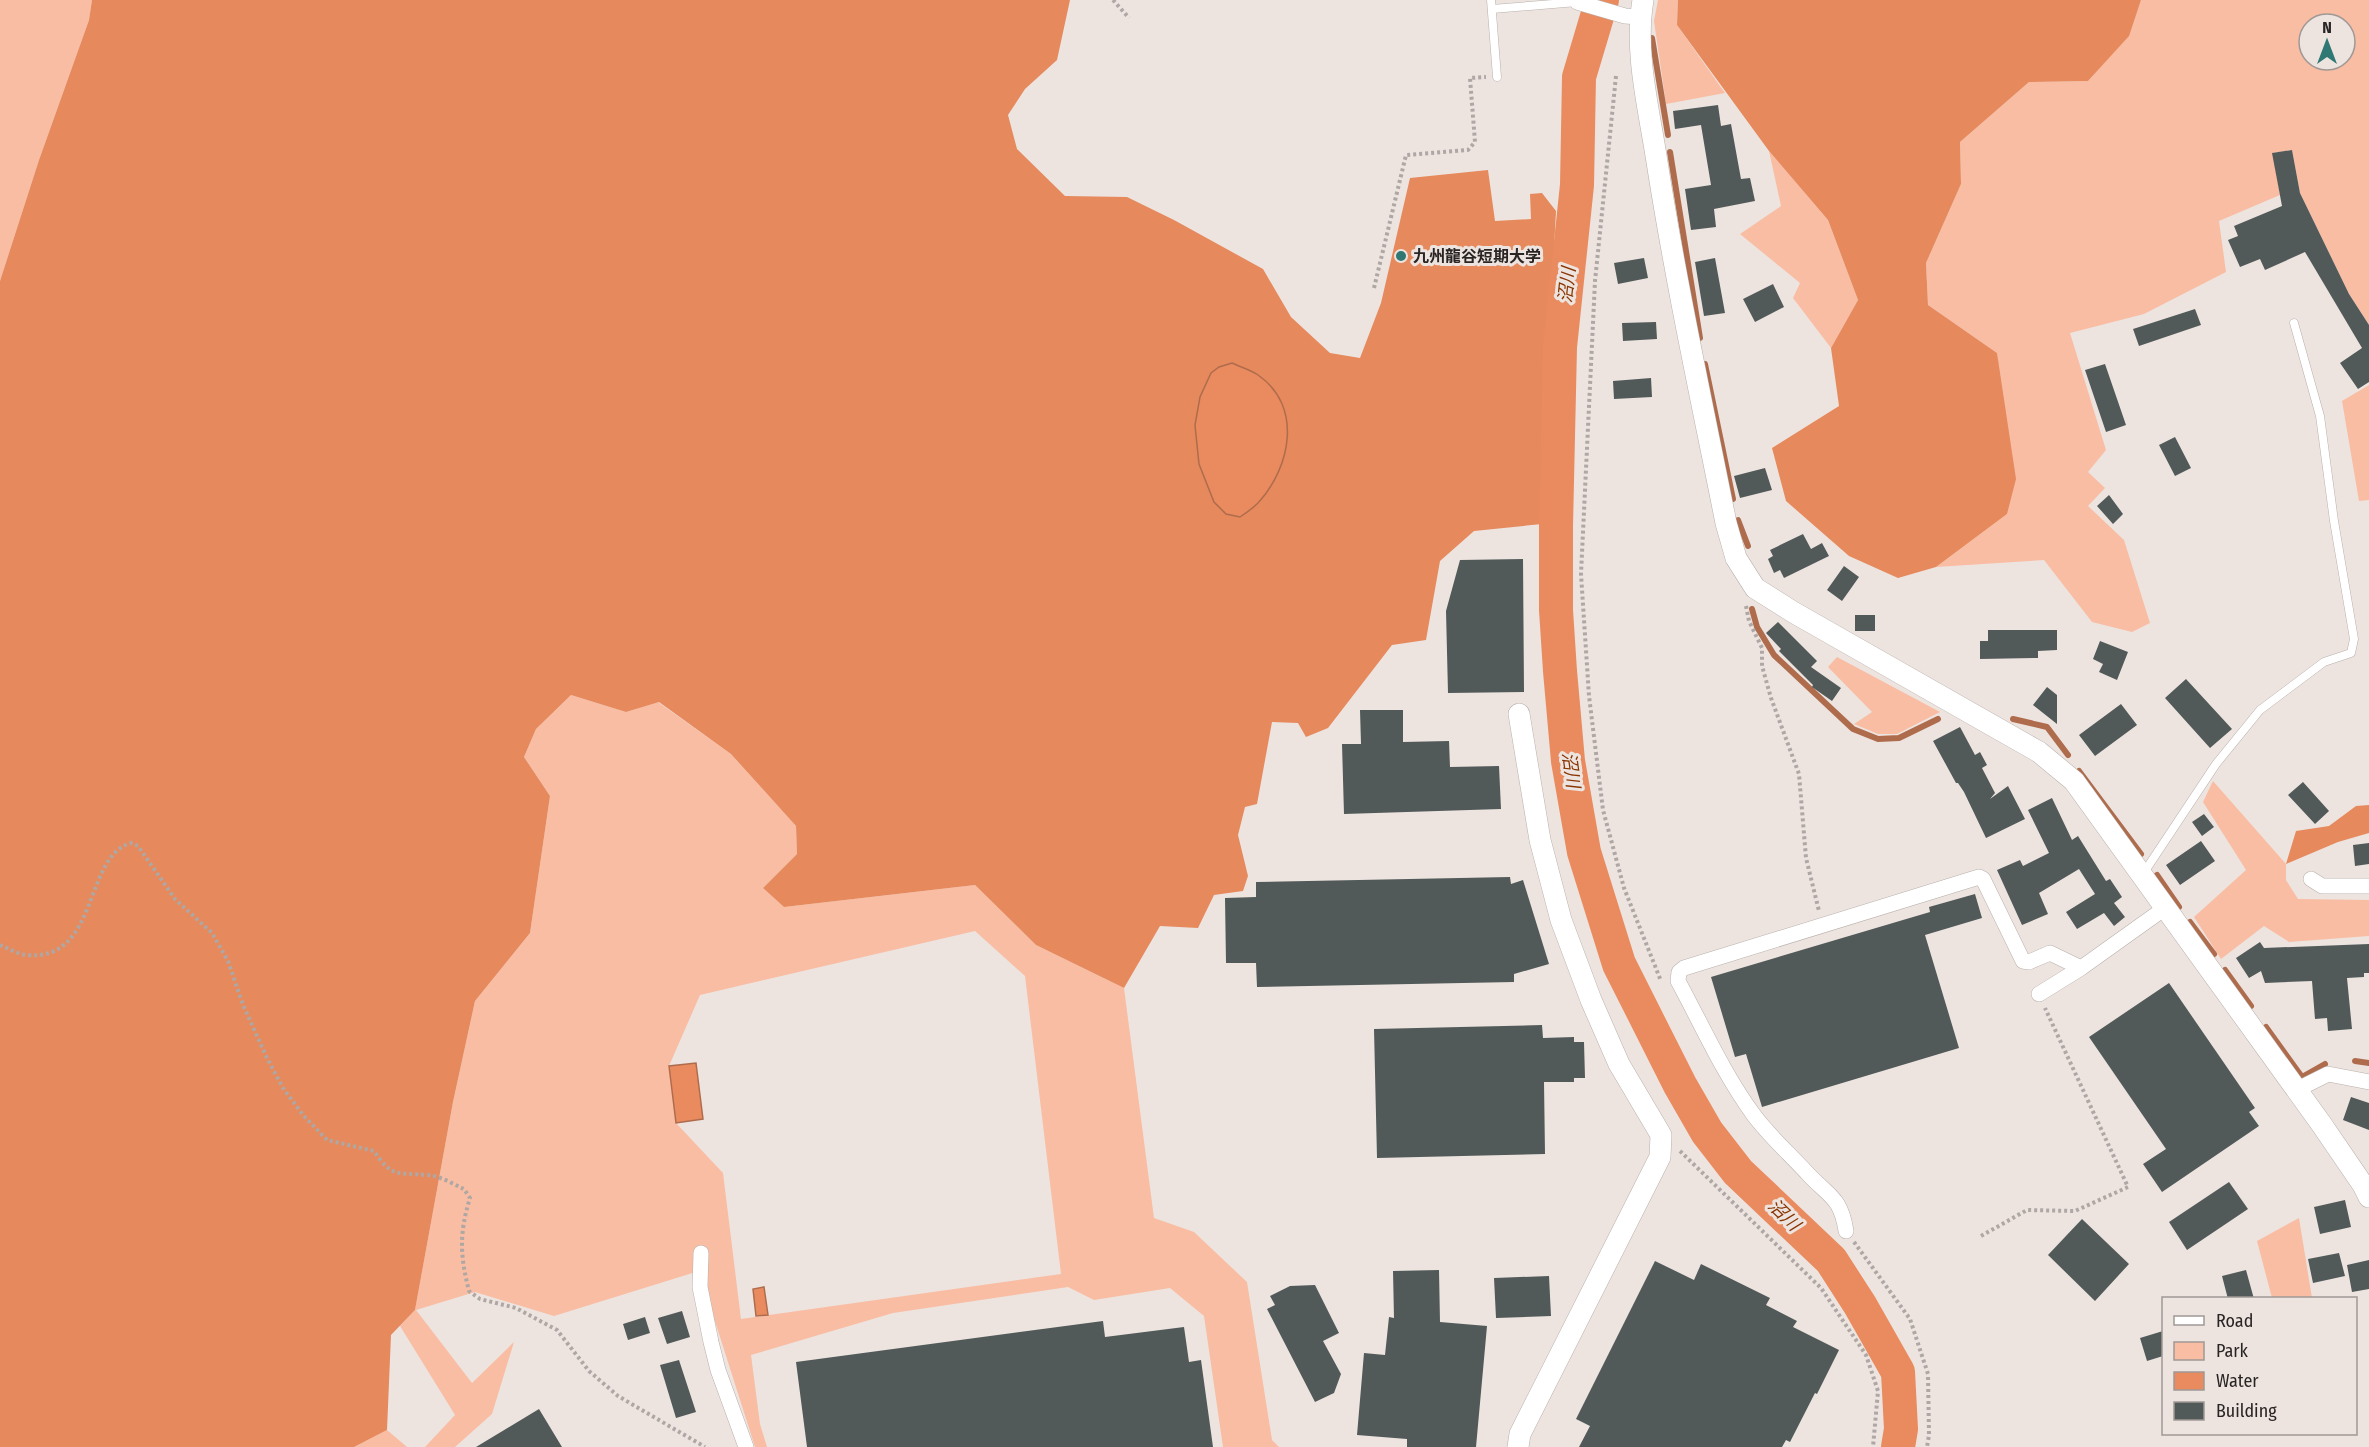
<svg xmlns="http://www.w3.org/2000/svg" width="2369" height="1447" viewBox="0 0 2369 1447" font-family="'Fira Sans Condensed','Noto Sans JP',sans-serif">
	<rect width="100%" height="100%" fill="#ede4e0"/>
	<path fill="#f9bda3" fill-rule="evenodd" d="M0,0H92L89,20L39,160L0,281Z
		M1658,0H1678L1677,25L1725,93L1666,104L1654,21Z
		M2141,0H2369V325L2349,294L2300,193L2292,150L2273,153L2280,195L2219,221L2226,272L2144,314L2070,333L2106,450L2088,472L2105,488L2088,506L2124,540L2150,623L2132,632L2092,622L2044,560L1936,567L2007,514L1997,353L1928,305L1926,263L1961,184L1960,142L2029,82L2088,81L2128,36ZM2309,24H2345V60H2309Z
		M1769,151L1828,220L1858,300L1831,348L1793,298L1800,283L1740,234L1781,206Z
		M2369,385V500L2359,501L2342,401Z
		M1837,657L1940,712L1897,734H1878L1854,724L1872,712L1828,667Z
		M571,695L626,712L658,702L731,754L796,826L797,854L763,888L784,907L975,885L1036,945L1124,988L1154,1218L1194,1232L1247,1282L1272,1440L1279,1447H1223L1204,1316L1170,1288L1094,1300L1068,1287L893,1313L751,1355L760,1424L767,1447H755L699,1271L554,1316L475,1292L416,1310L472,1383L514,1342L492,1414L455,1447H425L455,1415L400,1326L415,1310L453,1102L475,1001L530,933L550,796L524,757L536,729ZM975,931L1025,976L1061,1274L741,1319L723,1173L676,1123L669,1066L700,995Z
		M2213,781L2286,864V880L2298,899L2369,900V936L2289,942L2264,926L2221,959L2194,917L2246,870L2203,802Z
		M2299,1218L2312,1298H2272L2257,1241Z
		M387,1430L407,1447H354Z"/>
	<path fill="#e6895c" d="M92,0H1070L1057,60L1025,89L1008,115L1017,149L1065,196L1127,197L1174,220L1263,269L1291,317L1330,353L1360,358L1381,303L1410,178L1488,170L1495,221L1531,219L1530,194L1542,193L1556,211L1554,248L1558,287L1542,524L1474,531L1440,561L1426,640L1392,645L1328,728L1306,737L1298,723L1272,722L1257,804L1245,807L1238,835L1248,876L1243,891L1214,895L1198,928L1160,926L1124,988L1036,945L975,885L784,907L763,888L797,854L796,826L731,754L659,702L626,712L571,695L536,729L524,757L550,796L530,933L475,1001L453,1102L415,1310L391,1335L387,1430L354,1447H0V281L39,160L89,20Z
		M1678,0H2141L2129,36L2088,81L2029,82L1960,142L1961,184L1926,263L1928,305L1997,353L2016,479L2007,514L1936,567L1898,578L1849,556L1786,501L1772,448L1839,406L1831,348L1858,300L1828,220L1769,151L1677,25Z
		M2369,805V833L2338,842L2286,864L2296,831L2329,826L2356,806Z"/>
	<path fill="#e98b5e" stroke="#af6c4d" stroke-width="1.5" d="M1232,363C1240,367 1251,370 1258,375C1303,406 1291,467 1258,503C1253,508 1246,513 1240,517L1226,514L1214,502L1199,464L1195,425L1200,397L1211,373L1219,367Z
		M696,1063L703,1119L676,1123L669,1066Z
		M764,1287L768,1315L756,1316L753,1289Z"/>
	<g fill="none" stroke-linecap="round" stroke-linejoin="round">
		<path stroke="#af6c4d" stroke-width="6" d="M1652,38L1668,135
			M1670,152L1700,338
			M1705,364L1733,499
			M1738,520L1748,546
			M1752,609L1757,627L1774,655L1853,729L1878,739L1899,738L1938,719
			M2013,719L2047,727L2068,755
			M2079,771L2141,854
			M2157,875L2179,907
			M2190,922L2214,954
			M2225,970L2251,1006
			M2266,1027L2302,1077L2325,1064
			M2355,1061L2369,1063"/>
		<path stroke="#e98b5e" stroke-width="34" d="M1602,0L1579,77L1577,185L1560,347L1556,526V610L1560,671L1568,761L1584,852L1619,964L1680,1085L1707,1132L1738,1172L1831,1260L1860,1305L1898,1372L1901,1429L1898,1447"/>
	</g>
	<path fill="#515a59" d="M1718,105L1721,126L1731,124L1741,179L1750,178L1755,201L1714,209L1716,227L1691,230L1685,189L1711,185L1701,125L1675,129L1673,111Z
		M2292,150L2300,193L2349,294L2369,325V382L2358,389L2340,363L2362,348L2305,252L2265,270L2260,259L2240,267L2228,240L2238,236L2234,226L2282,206L2272,153Z
		M1644,258L1648,278L1618,284L1614,263Z
		M1715,258L1725,313L1704,316L1695,262Z
		M1773,284L1784,307L1755,322L1743,299Z
		M2195,309L2201,325L2139,346L2133,329Z
		M1656,322L1657,339L1623,341L1622,323Z
		M2105,364L2126,425L2106,432L2085,370Z
		M1651,378L1652,397L1614,399L1613,381Z
		M2175,437L2191,468L2175,476L2159,445Z
		M1765,468L1772,490L1740,498L1734,476Z
		M2109,495L2123,514L2113,524L2097,506Z
		M1803,534L1811,549L1822,543L1829,556L1784,578L1780,570L1774,573L1768,559L1773,556L1770,550Z
		M1523,559L1524,692L1448,693L1446,611L1460,560Z
		M1844,566L1859,577L1842,601L1827,590Z
		M1855,615H1875V631H1855Z
		M1778,622L1817,661L1811,667L1841,688L1832,701L1812,687L1813,685L1779,651L1781,649L1766,633Z
		M1988,630H2057V650L2038,651V658L1980,659V641H1988Z
		M2100,641L2128,652L2117,680L2099,672L2103,664L2093,659Z
		M2186,679L2232,729L2210,748L2165,698Z
		M2047,687L2057,695V724L2033,705Z
		M2121,704L2137,725L2095,756L2079,735Z
		M1360,710H1403V742L1449,741L1450,767L1499,766L1501,809L1344,814L1342,744H1361Z
		M1960,727L1975,755L1980,752L1987,765L1982,768L1995,793L1990,799L2008,786L2025,819L1986,838L1964,792L1958,783H1956L1933,741Z
		M2303,782L2329,811L2315,824L2288,795Z
		M2052,798L2072,840L2078,836L2106,881L2110,879L2122,897L2114,903L2125,917L2114,926L2104,913L2077,929L2066,912L2095,894L2079,869L2039,893L2048,914L2022,925L1997,870L2020,860L2023,866L2049,853L2028,810Z
		M2204,814L2214,827L2202,836L2192,822Z
		M2201,841L2215,861L2180,885L2166,865Z
		M2369,843V864L2355,866L2353,845Z
		M1510,877L1511,884L1523,880L1549,964L1514,974V982L1257,987L1256,963H1226L1225,898L1256,897V882Z
		M1975,894L1982,918L1925,935L1959,1048L1762,1107L1746,1054L1735,1057L1711,977L1930,912L1929,907Z
		M2260,942L2264,948L2369,944V973H2364V977L2347,978L2352,1029L2328,1031L2327,1018L2315,1019L2312,981L2265,983L2261,971L2249,978L2236,958Z
		M2169,983L2255,1108L2249,1112L2259,1126L2162,1192L2143,1164L2166,1149L2089,1037Z
		M1542,1025L1543,1038L1574,1037V1042H1584L1585,1078H1574V1082H1544L1545,1154L1377,1158L1374,1029Z
		M2351,1097L2369,1103V1130L2343,1120Z
		M2229,1182L2248,1209L2187,1250L2169,1222Z
		M2345,1200L2351,1227L2320,1234L2314,1207Z
		M2082,1219L2129,1264L2095,1301L2048,1255Z
		M2339,1253L2345,1276L2313,1283L2308,1259Z
		M2369,1260V1289L2352,1292L2347,1265Z
		M1655,1261L1694,1280L1701,1264L1770,1298L1766,1305L1797,1321L1793,1327L1839,1350L1817,1394L1815,1393L1790,1442L1786,1440L1782,1447H1579L1590,1426L1576,1419Z
		M1439,1270L1440,1322L1487,1326L1476,1447H1407V1439L1357,1435L1364,1353L1385,1355L1389,1317L1394,1318L1393,1271Z
		M2246,1270L2254,1299H2228L2222,1276Z
		M1549,1276L1551,1316L1496,1318L1494,1278Z
		M1315,1285L1339,1333L1323,1341L1341,1374L1334,1393L1315,1402L1267,1309L1275,1305L1270,1296L1290,1286Z
		M682,1311L690,1337L667,1344L658,1318Z
		M645,1317L650,1333L628,1340L623,1324Z
		M1103,1321L1105,1337L1184,1327L1189,1362L1201,1360L1213,1447H807L796,1362Z
		M2163,1331V1356L2147,1361L2140,1338Z
		M679,1360L696,1412L676,1418L660,1365Z
		M539,1409L562,1447H476Z"/>
	<g fill="none" stroke-linecap="round" stroke-linejoin="round">
		<defs>
			<path id="lane" d="M1491,0L1497,77
				M1492,9L1577,2
				M2143,874L2216,764L2260,710L2324,662L2351,653L2354,639L2334,521L2320,416L2294,323"/>
			<path id="street" d="M1576,0L1577,2L1625,16L1640,17
				M2311,879L2322,886H2369
				M2039,994L2081,968L2165,908
				M2296,1090L2328,1074L2369,1082
				M1846,1231C1841,1198 1830,1197 1809,1175C1791,1155 1769,1136 1753,1114C1723,1073 1702,1025 1678,981L1679,972L1684,968L1979,877L1983,879L2023,961L2029,962L2050,953L2081,968
				M701,1253L700,1287L711,1342L718,1370L746,1447"/>
			<path id="secondary" d="M1643,0C1634,53 1649,109 1657,162C1676,283 1702,403 1726,523L1736,558L1755,588L1793,612L2039,752L2074,781L2322,1125L2363,1185L2369,1197
				M1518,1447L1520,1434L1660,1157L1661,1135L1619,1064L1591,1000L1561,920L1540,840L1519,714"/>
		</defs>
		<use href="#lane" stroke="#b8b0ac" stroke-width="9"/>
		<use href="#street" stroke="#b8b0ac" stroke-width="16"/>
		<use href="#secondary" stroke="#b8b0ac" stroke-width="22"/>
		<path stroke="#aea7a4" stroke-width="4" stroke-dasharray="3 3" stroke-linecap="butt" d="M1113,0L1129,18
			M1616,76L1595,281L1581,574L1589,696L1603,810L1624,888L1661,981
			M1374,288L1406,155L1468,150L1475,142L1470,78L1486,77
			M1746,606L1749,621L1762,648V666L1771,698L1799,774L1806,858L1819,911
			M0,945C8,948 17,954 26,955C100,962 83,856 131,843L138,846L175,899L212,933L228,961L243,1005L267,1058L283,1088L303,1115L327,1140L374,1151C393,1179 397,1172 428,1175C440,1176 453,1184 464,1189L470,1198C459,1233 460,1256 469,1291L480,1299L516,1308L557,1330L589,1371L618,1396L705,1447
			M1680,1151L1821,1288L1866,1355L1878,1391L1873,1447
			M1981,1236L2027,1210L2075,1211L2128,1187L2045,1008
			M1854,1242L1910,1319L1928,1374L1929,1435L1927,1447"/>
		<use href="#lane" stroke="#fff" stroke-width="8"/>
		<use href="#street" stroke="#fff" stroke-width="15"/>
		<use href="#secondary" stroke="#fff" stroke-width="21"/>
	</g>
	<circle fill="#2f7874" stroke="#ede4e0" stroke-width="2" cx="1401" cy="256" r="6"/>
	<g text-anchor="middle" stroke-width="6" stroke-linejoin="round" paint-order="stroke">
		<g font-size="16" font-weight="bold" fill="#292524" stroke="#ede4e0" text-anchor="start">
			<text x="1413" y="262">九州龍谷短期大学</text>
		</g>
		<g font-size="18" font-style="italic" fill="#893500" stroke="#ede4e0">
			<text transform="translate(1567 285) rotate(-84)" y="6">沼川</text>
			<text transform="translate(1571 770) rotate(82)" y="6">沼川</text>
			<text transform="translate(1784 1215) rotate(44)" y="6">沼川</text>
		</g>
	</g>
	<rect x="2162" y="1297" width="195" height="138" fill="#ede4e0" stroke="#9f9895" stroke-width="1.5"/>
	<rect x="2174" y="1316" width="30" height="9" fill="#ffffff" stroke="#9f9895" stroke-width="1.5"/>
	<text x="2216" y="1327" font-size="18" fill="#292524">Road</text>
	<rect x="2174" y="1342" width="30" height="18" fill="#f9bda3" stroke="#9f9895" stroke-width="1.5"/>
	<text x="2216" y="1357" font-size="18" fill="#292524">Park</text>
	<rect x="2174" y="1372" width="30" height="18" fill="#e98b5e" stroke="#9f9895" stroke-width="1.5"/>
	<text x="2216" y="1387" font-size="18" fill="#292524">Water</text>
	<rect x="2174" y="1402" width="30" height="18" fill="#515a59" stroke="#9f9895" stroke-width="1.5"/>
	<text x="2216" y="1417" font-size="18" fill="#292524">Building</text>
	<g transform="translate(2327 42)"><circle r="28" fill="#ede4e0" stroke="#9f9895" stroke-width="1.5"/>
	<path d="M0-4.5L10 22L0 15L-10 22Z" fill="#2f7874"/>
	<text y="-9" font-size="16" font-weight="bold" text-anchor="middle" fill="#292524">N</text>
	</g>
</svg>
